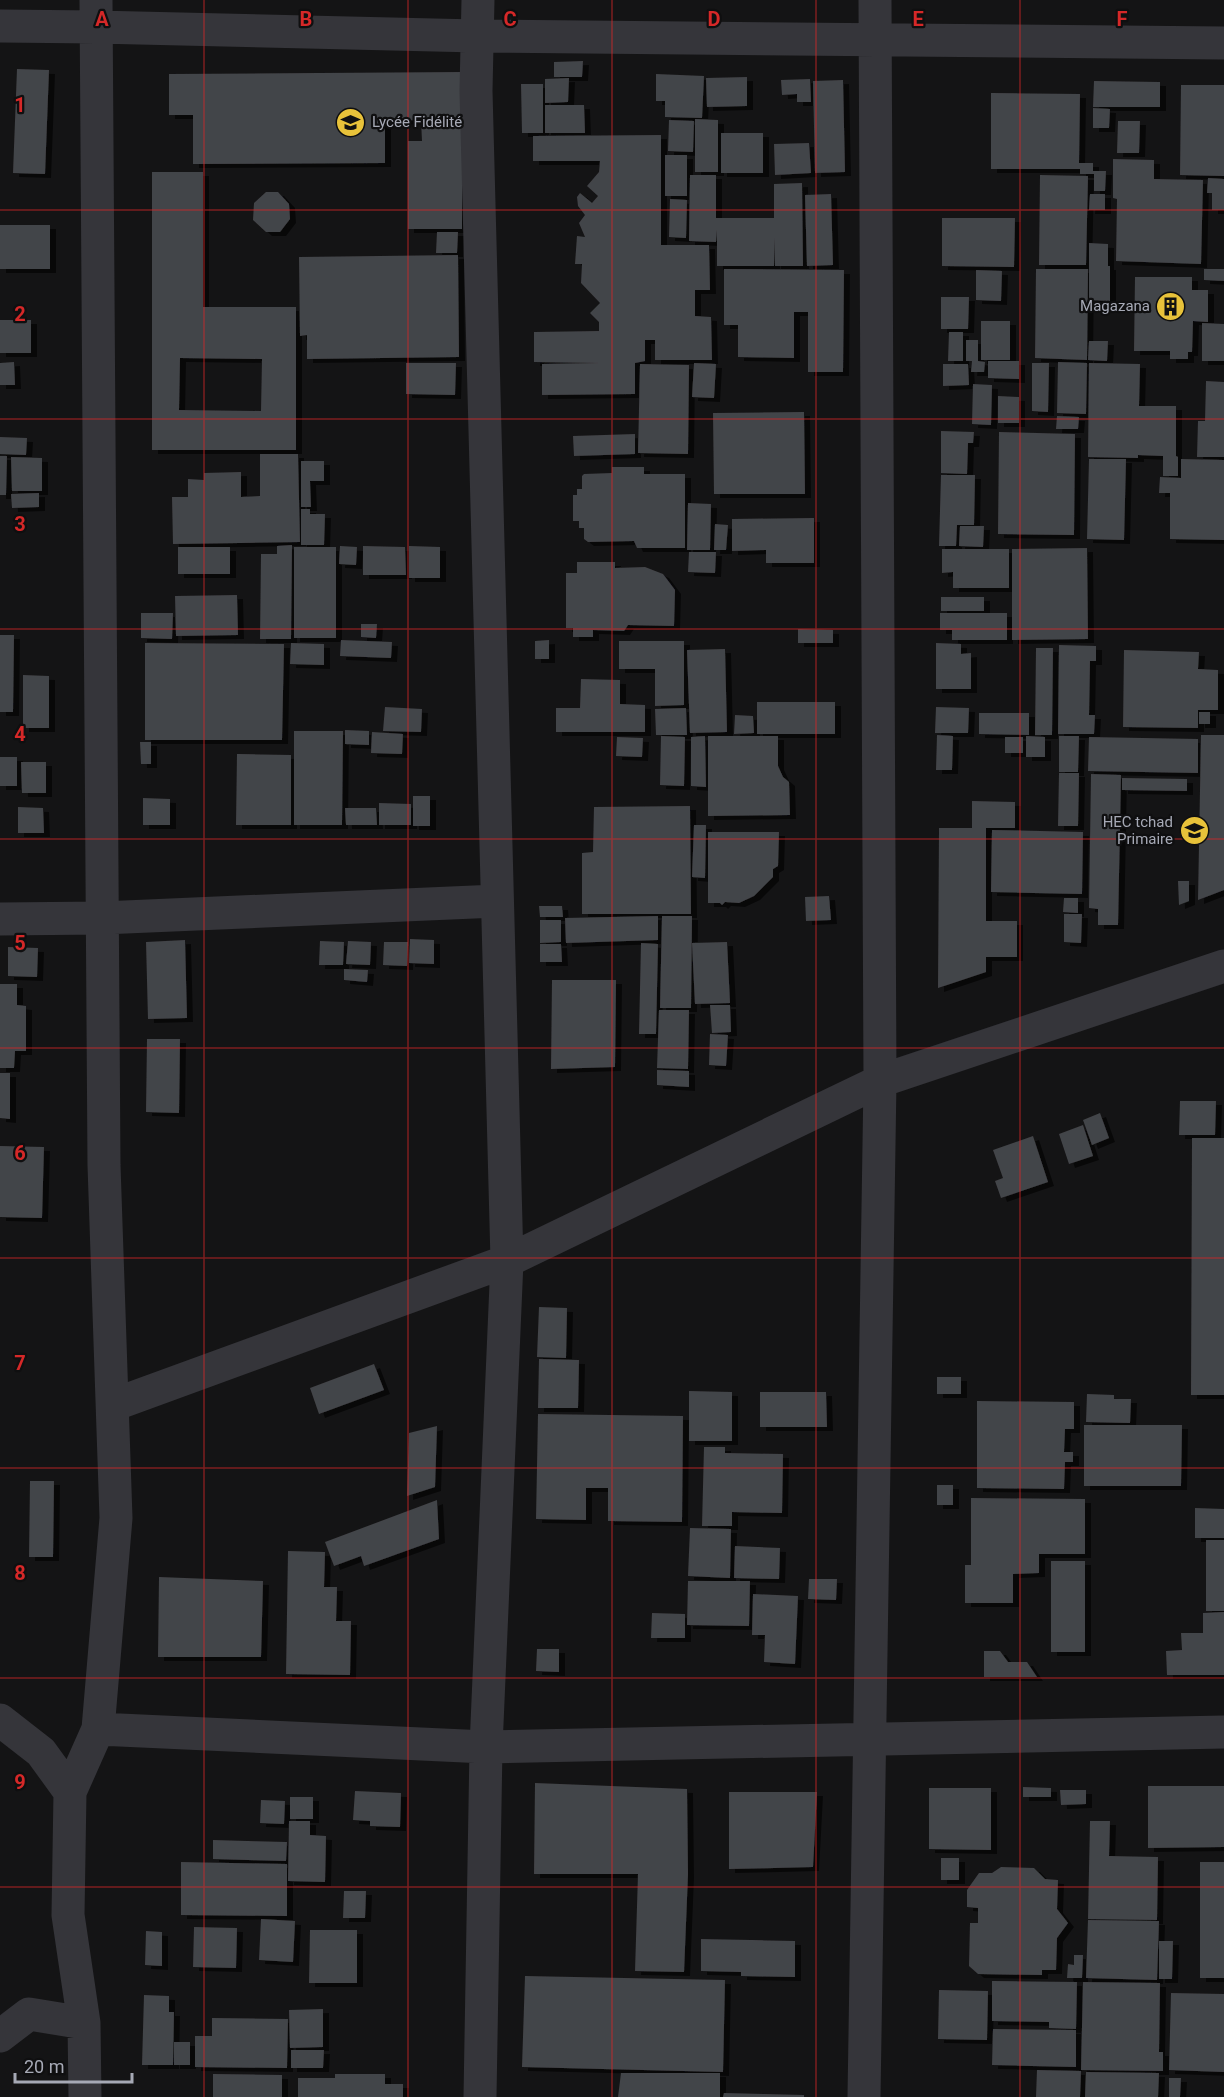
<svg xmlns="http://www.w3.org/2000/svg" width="1224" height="2097" viewBox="0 0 1224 2097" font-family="Roboto,sans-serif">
	<defs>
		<filter id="shadow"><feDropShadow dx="6" dy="4" stdDeviation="0" flood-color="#0009"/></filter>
	</defs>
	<rect width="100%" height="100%" fill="#141415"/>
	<path fill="#434448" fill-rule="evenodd" filter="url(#shadow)" d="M583,61L582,77H554V62Z
		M17,69L49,70L45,174L13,173Z
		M462,72V229H408V141H422L421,120L385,121V163L193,164V115H169V74Z
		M656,74L704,76L702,118L665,117V101H656Z
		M747,77V106L707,107L706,78Z
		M569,78L568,102L545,103V79Z
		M810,79L811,102H797V94L782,95L781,80Z
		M843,80L845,172L815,173L813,81Z
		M1094,81L1160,82V107H1093Z
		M521,84H543V133H522Z
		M1181,85H1224V176L1180,175Z
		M991,93L1080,94L1079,163H1093V171H1106L1105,191H1094V174H1080V169H991Z
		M545,105H584L585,133H545Z
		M1093,108L1110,109L1109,128H1093Z
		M695,119L718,120V172H695Z
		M669,120L694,121L693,152L668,151Z
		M1118,121H1140L1139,153H1117Z
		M721,133H763V173H721Z
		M661,135V245H709L710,290H695V316L711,317L712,360H655V340H645V361L635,363V394L542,395V364L598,363L534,362V332L599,331V322L590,313L600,303L581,283L582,264H575L577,236L585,237L579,223L585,215L578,206L577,197L580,193L592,203L598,196L587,186L599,172L600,161H533V136Z
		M809,143L811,173L775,175L774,144Z
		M665,155H687V196H665Z
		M1113,159L1154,160V179L1203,180L1201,264L1116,261L1117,199L1113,198Z
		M152,172H203V307H296V450H152ZM180,358L262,359L261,411L179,410Z
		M690,175H716V218H774V184L802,183L803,266H775L774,238V266H717V230L716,242L689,241Z
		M1040,175L1088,176L1086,265H1039Z
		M1208,178L1224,179V210H1212V193H1207Z
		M266,192H278L289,204L290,219L280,232H266L253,220L254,203Z
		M831,194L833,265L807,266L805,195Z
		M1090,194H1105V210H1089Z
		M670,199L687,200L686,238L669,237Z
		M942,218H1015L1014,267L942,266Z
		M0,225H50V269H0Z
		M437,232H458L457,253H436Z
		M1089,243L1108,244V266H1110V301L1089,300Z
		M458,255L459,357L307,359V335L300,336L299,257Z
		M724,269L844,270L843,372H808V312H794V358L738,357V325H724Z
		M1036,269H1088L1087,360L1035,358Z
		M1204,269H1224V281L1204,280Z
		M976,270L1002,271L1001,301L976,300Z
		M1135,277H1192V290H1208V322L1193,321L1192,352H1188V359H1170V351H1134Z
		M941,297H969L968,329H941Z
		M0,320H31V353H0Z
		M981,321H1010V360H981Z
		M1202,323L1224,324V361H1202Z
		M949,332H963V361H948Z
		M966,340H978V361L985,362L984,372H971L972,361H966Z
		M1089,341H1108L1107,361L1088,360Z
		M988,361H1019V379L988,378Z
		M14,362L15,385H0V363Z
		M1058,362L1087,363L1086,414L1057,413Z
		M406,363H456L455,395L406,394Z
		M694,363L716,364L714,398L692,397Z
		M1032,363H1049L1048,412L1032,411Z
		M1089,363L1140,364L1139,406H1176V456L1178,457V476H1163V456L1138,455V458L1088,457Z
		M640,364L689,365L688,454L638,453Z
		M943,364H968L969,385L943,386Z
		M1206,381L1224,382V457H1197L1198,421H1205Z
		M973,384L992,385L991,425L972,424Z
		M998,396L1019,397V423H998Z
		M804,412L805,494H714L713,413Z
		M1057,416L1079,417L1078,429H1056Z
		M941,431L974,432L973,443H968L967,474L941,473Z
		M999,432L1075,434L1074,535L998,534Z
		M635,434V454L574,456L573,436Z
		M0,437L27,438L26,455L0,454Z
		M260,454H298L300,542L173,544L172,497H188V479L204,480V473L241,472V497L260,496Z
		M0,456H7L6,495H0Z
		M11,457L42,458V491H12Z
		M1089,459H1126L1124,540L1087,539Z
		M1181,459L1224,460V540L1170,539V493H1159L1160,477L1181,478Z
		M301,461H324V481H310L311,507H301Z
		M612,467H644V474H685V548H637L634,541L588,542L584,539V528H579V521H573V495H577V489H582V476L584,474L612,473Z
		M941,475H975L974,525H957L956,546H939Z
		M39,493V507L12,508L11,494Z
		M688,503L711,504L710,550H687Z
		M301,509H310V514H325L324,545H301Z
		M814,518V563H766V550L732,551V519Z
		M715,524L728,525L726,550H714Z
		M960,526H984L983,547L959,546Z
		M292,545L291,639H260L261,554H277V546Z
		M340,546L357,547L356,565L339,564Z
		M363,546L405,547L406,575H363Z
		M409,546L440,547V578H409Z
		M178,547H230V574H178Z
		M294,547H336V638H294Z
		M1087,548L1088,639L1012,640V549Z
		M942,549H1009V588H953V572L942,573Z
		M689,552H716L715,573L688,572Z
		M577,562H615V568L645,567L663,574L675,590L674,626L628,625L624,631L593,630V637H573V628H566V573H577Z
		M237,595L238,635L176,636L175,596Z
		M941,597H984V611H941Z
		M141,613H173L172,639L141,638Z
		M940,613H1007V640H952V630H940Z
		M361,624H377L376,638L361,637Z
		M798,629L833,630V643H798Z
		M0,635H14L13,712H0Z
		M341,640L392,642L391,658L340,656Z
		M549,640V659H535V641Z
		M619,641H684V705L655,706V669H619Z
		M145,643L284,644L282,740H145Z
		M291,643L324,644V665L290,664Z
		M936,643L961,644V654L971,653V689H936Z
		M1059,645L1096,646V661H1090L1089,715H1095L1094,734H1058Z
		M1036,648H1053L1052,735H1035Z
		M725,649L727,732L690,733L687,650Z
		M1124,650L1199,652L1198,669L1218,670V710H1198V728L1123,727Z
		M23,675L49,676V728H23Z
		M581,679L620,680V704L645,705V732H556V708H580Z
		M757,702H835V734H757Z
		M385,707L422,709L421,732L383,731Z
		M936,707L969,708L968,733H935Z
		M686,708L687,735H656L655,709Z
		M1199,712H1210V724H1199Z
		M979,713H1029V735L979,734Z
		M735,715L753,716L754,733L734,734Z
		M345,730L369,731V745L345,744Z
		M294,731H343L342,825H294Z
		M372,732L403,734L402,754L371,753Z
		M937,735L953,736L952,770H936Z
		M1201,735H1224V890L1198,900Z
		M661,736L685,737L684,786L660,785Z
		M705,736L706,787L691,786V737Z
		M708,736H778V766L783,777L789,782L790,815L708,816Z
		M1026,736L1045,737V757H1026Z
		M1059,736H1079L1078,772H1059Z
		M617,737L643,738L642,757L616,756Z
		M1005,737H1023V753H1005Z
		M1089,737L1198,739V773L1088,771Z
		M140,742H151V764H141Z
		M237,754L291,755V825H236Z
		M0,757H17V786H0Z
		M21,762H46V793H22Z
		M1059,773H1079L1078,826H1058Z
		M1091,774L1121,775L1118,925H1098V909L1089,908Z
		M1122,778L1187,779V791L1122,790Z
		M413,796H430V826H413Z
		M143,798L170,799V825H143Z
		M972,801L1015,802V828H986V921H1017V957H986V972L938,988L939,828H972Z
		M379,803L411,804V825H379Z
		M690,806L691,914H582V853L593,852L594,807Z
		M18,807L43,808L44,833H18Z
		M345,808H376L377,825H346Z
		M694,825H706L705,878L692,877Z
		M992,830L1083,832L1082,894L991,892Z
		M708,832H779L778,866L773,869V877L754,896L739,903L725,902L722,905L720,903H708Z
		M1178,881H1189V901L1179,905Z
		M829,896L831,920L806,921L805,897Z
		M1064,898H1078V913L1063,912Z
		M539,906H562L563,917H540Z
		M1064,914H1082L1081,943L1064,942Z
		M658,916V940L566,943L565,918Z
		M662,916H692L691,1008H660Z
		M540,920H561V942L540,943Z
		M410,939L434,940V964L409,963Z
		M185,940L187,1018L148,1019L146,942Z
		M320,941L344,942L343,965H319Z
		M348,941L371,942L370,965L346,964Z
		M384,942H408L407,966L383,965Z
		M727,942L730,1003L695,1004L692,943Z
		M641,943L658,944L656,1034H639Z
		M540,944H561L562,962H540Z
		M8,947L38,948L37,977L8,976Z
		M344,969L368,970L367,982L344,980Z
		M552,980H616L615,1067L551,1069Z
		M0,984H17V1005L26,1006V1051H15L14,1068H0Z
		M710,1005H730L731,1032L712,1033Z
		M659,1010H689L688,1069L657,1068Z
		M710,1034L728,1035L726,1066L709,1065Z
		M147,1039H180L179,1113L146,1112Z
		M657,1070L689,1071V1087L657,1085Z
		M0,1073H10V1119L0,1118Z
		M1180,1101H1216L1215,1135H1179Z
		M1100,1113L1109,1138L1092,1145L1083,1120Z
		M1083,1125L1093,1156L1069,1164L1059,1134Z
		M1033,1136L1048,1182L1001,1198L995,1181L1003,1178L993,1150Z
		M1192,1138H1224V1395H1191Z
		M0,1146L44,1147L42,1218L0,1217Z
		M539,1307L567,1308L566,1358L537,1357Z
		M539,1359L579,1360L578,1408H538Z
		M374,1364L384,1390L319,1414L310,1388Z
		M937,1377H961V1394H937Z
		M689,1391L732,1392V1441H689Z
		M760,1392H826L827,1427H760Z
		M1087,1394L1114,1395V1399H1131L1130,1423L1086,1422Z
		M977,1401L1074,1402V1429H1065L1064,1452H1073V1462H1065L1064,1489L977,1488Z
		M538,1414L683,1416L682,1522L608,1521V1488H586V1520L536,1519Z
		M1084,1425H1182L1181,1486H1084Z
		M437,1426L435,1487L407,1496L409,1433Z
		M704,1447H725V1453L783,1454L782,1513L732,1512V1526H702Z
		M30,1481H54L53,1557H29Z
		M937,1485H953V1505H937Z
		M971,1498L1085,1499V1554H1039V1573L1013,1574V1603H965V1565H971Z
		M437,1500L439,1539L364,1566L361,1556L334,1566L325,1542Z
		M1195,1508L1224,1509V1538H1195Z
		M690,1528L731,1529L730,1578L688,1576Z
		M1206,1540H1224V1611H1206Z
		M735,1546L780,1548L779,1579L734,1578Z
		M288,1551L325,1552L324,1587H337L336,1621H351L350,1675L286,1674Z
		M1051,1561H1085V1652H1051Z
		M159,1577L263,1581L261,1657H158Z
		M809,1579H837L836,1600L808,1599Z
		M688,1581H750L749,1626L687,1625Z
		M753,1594L798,1596L795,1664L764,1662L765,1635H752Z
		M1224,1612V1675H1167L1166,1651L1182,1650L1181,1633H1203V1613Z
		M652,1613L685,1614V1638H651Z
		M537,1649H559V1672L536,1671Z
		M984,1651H1000L1008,1662H1027L1037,1677H984Z
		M535,1783L687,1789L688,1874L684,1972L635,1971L638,1874H534Z
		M1148,1786H1224V1847L1148,1848Z
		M1023,1787L1051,1788V1797H1023Z
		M929,1788H991V1850L929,1849Z
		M1060,1790H1086V1804L1061,1805Z
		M355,1791L401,1793L400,1827L370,1826V1821L353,1820Z
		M729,1792H817L813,1867L729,1869Z
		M290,1797H313V1819H290Z
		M261,1800L285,1801L284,1824L260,1823Z
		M289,1821H310V1835L326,1836L325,1882L288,1881Z
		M1090,1821H1110L1109,1856L1158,1857L1157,1920L1088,1919Z
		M213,1840L287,1842L286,1861L213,1859Z
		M941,1858H959V1880H941Z
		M181,1862L287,1864V1916L181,1915Z
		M1200,1862H1224V1978H1200Z
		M1001,1867L1034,1868L1045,1879L1058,1880L1057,1909L1068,1923L1057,1938L1056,1970H1042V1975L978,1974L969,1966L970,1923H978V1908L967,1907V1890L979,1873H992Z
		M344,1891H366L365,1918H343Z
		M261,1919L295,1921L293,1962L259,1960Z
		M1088,1920L1159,1921L1157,1980L1086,1978Z
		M194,1927L237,1928L236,1968L193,1967Z
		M310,1930H357V1983H309Z
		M146,1931L162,1932V1966L145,1965Z
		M701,1939L795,1941V1977L741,1976V1972L701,1971Z
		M1159,1941H1173L1172,1979H1159Z
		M1074,1955H1083L1082,1978H1067L1068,1964L1074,1965Z
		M525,1976L725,1980L723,2072L522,2067Z
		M992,1981L1077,1982L1076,2029L1049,2028V2022L992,2021Z
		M1083,1982L1160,1983L1159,2052H1163V2071L1081,2070Z
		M939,1990L988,1991L987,2040L938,2039Z
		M1171,1993L1224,1994V2072L1169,2070Z
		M144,1995L169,1996V2012H174L173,2065H142Z
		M323,2009V2047L290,2048L289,2010Z
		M212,2018L288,2019L287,2068L195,2067V2036H212Z
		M993,2029L1076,2030V2067L992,2065Z
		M174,2042H190V2065H174Z
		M291,2050H324L323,2068H291Z
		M1037,2070L1081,2071L1080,2097H1036Z
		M1086,2072L1159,2073L1158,2097H1085Z
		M621,2073H720V2097H618Z
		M213,2074L282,2075V2097H213Z
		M335,2074H385V2084H403V2097H298V2078H335Z
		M1169,2078H1181L1180,2097H1169Z
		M724,2093L804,2095V2097H723Z"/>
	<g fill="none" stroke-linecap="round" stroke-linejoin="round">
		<path stroke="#35353a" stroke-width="33" d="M478,0L476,91L507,1261L486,1747L480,2097
			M0,26L96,27L477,36L1224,43
			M0,919L102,918L497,901
			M113,1405L507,1261L880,1081L1224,966
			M0,1720L41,1752L70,1792L68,1915L84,2023L85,2097
			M98,1729L486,1747L1224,1732
			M70,1792L98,1729L116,1518L104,1165L96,0
			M0,2036L29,2014L84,2023
			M864,2097L880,1081L875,0"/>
	</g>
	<path fill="none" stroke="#d62828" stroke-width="1.5" stroke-opacity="0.55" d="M204,0V2097M408,0V2097M612,0V2097M816,0V2097M1020,0V2097M0,210H1224M0,419H1224M0,629H1224M0,839H1224M0,1048H1224M0,1258H1224M0,1468H1224M0,1678H1224M0,1887H1224"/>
	<defs>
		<symbol id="university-disc" viewBox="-11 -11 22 22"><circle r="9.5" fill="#e8c23a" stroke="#0f0f10"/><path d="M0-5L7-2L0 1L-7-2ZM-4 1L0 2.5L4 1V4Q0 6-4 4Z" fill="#111"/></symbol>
		<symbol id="building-disc" viewBox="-11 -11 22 22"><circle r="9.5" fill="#e8c23a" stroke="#0f0f10"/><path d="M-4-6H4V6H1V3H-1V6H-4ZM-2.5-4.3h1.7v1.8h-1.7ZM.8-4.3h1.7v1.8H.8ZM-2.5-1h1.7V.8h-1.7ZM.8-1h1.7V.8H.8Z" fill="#111"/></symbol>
		<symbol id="school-disc" viewBox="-11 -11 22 22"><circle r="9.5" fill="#e8c23a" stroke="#0f0f10"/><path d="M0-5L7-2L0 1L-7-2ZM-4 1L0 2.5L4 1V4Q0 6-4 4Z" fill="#111"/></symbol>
	</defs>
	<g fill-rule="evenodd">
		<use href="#university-disc" x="334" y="106" width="33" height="33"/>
		<use href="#building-disc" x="1154" y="290" width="33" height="33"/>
		<use href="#school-disc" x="1178" y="814" width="33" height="33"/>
	</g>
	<g text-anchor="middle" stroke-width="4.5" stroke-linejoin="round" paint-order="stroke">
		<g font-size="15" fill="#a6a9b5" stroke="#0f0f10" text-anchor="end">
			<text x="372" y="127" text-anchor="start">Lycée Fidélité</text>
			<text x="1150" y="311">Magazana</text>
			<text x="1173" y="827">HEC tchad<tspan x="1173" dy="17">Primaire</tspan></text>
		</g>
	</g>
	<g font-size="20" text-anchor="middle" font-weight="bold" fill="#d62828" stroke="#0f0f10" stroke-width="4.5" stroke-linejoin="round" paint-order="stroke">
		<text x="102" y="26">A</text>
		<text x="306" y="26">B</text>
		<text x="510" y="26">C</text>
		<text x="714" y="26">D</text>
		<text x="918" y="26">E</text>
		<text x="1122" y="26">F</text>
		<text x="20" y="112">1</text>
		<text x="20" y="321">2</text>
		<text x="20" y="531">3</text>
		<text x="20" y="741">4</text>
		<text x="20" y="950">5</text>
		<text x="20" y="1160">6</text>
		<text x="20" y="1370">7</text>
		<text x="20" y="1580">8</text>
		<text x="20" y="1789">9</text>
	</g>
	<path d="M15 2073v9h117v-9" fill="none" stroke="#a6a9b5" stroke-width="3"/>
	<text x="24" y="2073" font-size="18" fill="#a6a9b5" stroke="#0f0f10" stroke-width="4.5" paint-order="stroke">20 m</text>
</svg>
